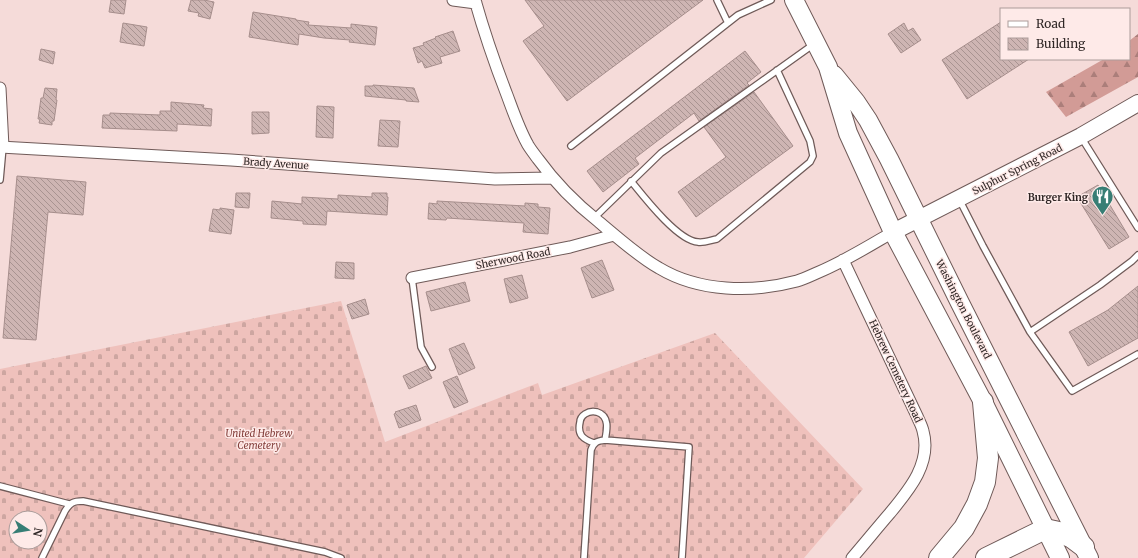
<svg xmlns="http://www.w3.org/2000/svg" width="1138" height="558" viewBox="0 0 1138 558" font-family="Merriweather,serif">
	<defs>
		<pattern id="forest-firs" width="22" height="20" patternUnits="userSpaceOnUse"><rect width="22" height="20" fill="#d29b96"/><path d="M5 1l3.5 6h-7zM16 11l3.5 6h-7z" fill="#ab7e7a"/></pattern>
		<pattern id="cemetery-stones" width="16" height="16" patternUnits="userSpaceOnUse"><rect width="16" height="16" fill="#efc1bc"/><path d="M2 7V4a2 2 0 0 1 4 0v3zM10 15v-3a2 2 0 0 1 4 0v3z" fill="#cda6a1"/></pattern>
		<pattern id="building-back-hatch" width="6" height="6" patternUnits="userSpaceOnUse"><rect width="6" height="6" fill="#ceb5b3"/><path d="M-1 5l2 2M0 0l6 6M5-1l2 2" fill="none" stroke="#a89391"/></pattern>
	</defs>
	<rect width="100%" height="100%" fill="#f5dbd9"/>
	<path fill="url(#forest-firs)" d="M1138,34V77L1066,117L1046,92L1104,59H1129V41Z"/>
	<path fill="url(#cemetery-stones)" fill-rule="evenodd" d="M341,301L385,442L538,383L542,395L715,333L863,489L804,558H0V369ZM16,518H40V542H16Z"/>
	<path fill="url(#building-back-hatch)" stroke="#a68e8c" d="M111,0H126L124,14L109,12Z
		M191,0H204L214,2L210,19L198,16L199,13L188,11Z
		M525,0H703L567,101L523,41L544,26Z
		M253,12L296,19V20L309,22L308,25L351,28V24L377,27L375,45L349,42L350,40L324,38L299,34L298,45L249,37Z
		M1001,22V59H1029L967,99L942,60Z
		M123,23L147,27L144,46L120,42Z
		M904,23L908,31L913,28L921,40L901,53L888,34Z
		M453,31L460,51L440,57L442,63L425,68L422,61L418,63L413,48L424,45L423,43L436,38L435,37Z
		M41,49L55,52L53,64L39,60Z
		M745,51L761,72L747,83L749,85L699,121L694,113L635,158L639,164L603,192L587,171Z
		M373,85L414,88L419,102L406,101V100L365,96V86H373Z
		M45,88L57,89L56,100H57L54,121H52V125L39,123L40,119H38L41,98H43Z
		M754,92L793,146L696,217L678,192L726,157L704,127Z
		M171,102L204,105L203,108L212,109L211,126L177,124V131L102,128L103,115H110V113L160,115V111H171Z
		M317,106L334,107L333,138L316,137Z
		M252,112H269V133L252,134Z
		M380,120L400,121L398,147L378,146Z
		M17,176L86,182L83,215L48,212L36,340L3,338Z
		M1098,185L1129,237L1109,249L1077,197Z
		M236,193H250L249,208L235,207Z
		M372,193H387V197H388L387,215L327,211L326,225L303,224V221L271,218L272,201L302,204V197L338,199V195L372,197Z
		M437,201L525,206V203L538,204V207L550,208L548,234L523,232L524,223L447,218L446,220L428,219L429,203L437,204Z
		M220,208L234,210L231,234L209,231L213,209L220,210Z
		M602,260L614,290L592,298L581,268Z
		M336,262L354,263V279L335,278Z
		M522,275L528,298L510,303L504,279Z
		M465,282L470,301L431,311L426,292Z
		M1138,286V338L1088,366L1069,332L1108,310Z
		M365,299L369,314L352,319L347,305Z
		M464,343L475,368L459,375L449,349Z
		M426,366L432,378L409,389L403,376Z
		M457,376L468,402L454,408L443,382Z
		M416,405L421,420L399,428L394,414L396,413L395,412Z"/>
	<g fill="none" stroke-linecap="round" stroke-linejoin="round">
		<defs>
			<path id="service" d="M717,0L728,23
				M1081,137L1138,228
				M571,146L738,15L771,0
				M0,180L3,147
				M631,181C644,197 678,241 698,242C704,243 711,240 717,239L810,162L813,156L810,141L777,70
				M959,199L983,246L1030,332L1072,391L1138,354
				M594,218L661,153L814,44
				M412,278L421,347L432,367
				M1030,332L1100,285L1132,261L1138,255
				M594,443C583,439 577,435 580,422C580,419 582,416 585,414C588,412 593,411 597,412C610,416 607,430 605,440
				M0,486L69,504
				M42,558L65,511C70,503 73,501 83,501L325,552L341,558
				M584,558L591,450C594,442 597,441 605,440L689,447L682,558"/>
			<path id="minor" d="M453,0L476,3
				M475,0C484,32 495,64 507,95C513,111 519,129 528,145C531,150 535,155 538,159C556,184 575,203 599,222C617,237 639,257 659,268C699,292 752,293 797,281C804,279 812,275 819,272C845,261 869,246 893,232
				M0,88L3,147
				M0,147L231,160L495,179L551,178
				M843,260L917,416C919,421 922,426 923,431C932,463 909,490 890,513C877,528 865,543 852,558
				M412,278L570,247L614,235"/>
			<path id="secondary" d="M893,232L1081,136L1138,103"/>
			<path id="primary" d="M794,0L828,67L848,133L893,232L983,402L1060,558
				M834,75L856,102L868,120L889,159L960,303L1089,558"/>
			<path id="motorway" d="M939,558L964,528L977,504L985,482L988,458L983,402
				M986,558L1045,529L1059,532L1072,538L1084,547"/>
		</defs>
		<use href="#service" stroke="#6f5a58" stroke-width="8"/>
		<use href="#minor" stroke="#6f5a58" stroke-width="13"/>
		<use href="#secondary" stroke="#6f5a58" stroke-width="18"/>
		<use href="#primary" stroke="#6f5a58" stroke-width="20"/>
		<use href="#motorway" stroke="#6f5a58" stroke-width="22"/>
		<use href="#service" stroke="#fff" stroke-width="5.5"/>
		<use href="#minor" stroke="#fff" stroke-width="11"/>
		<use href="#secondary" stroke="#fff" stroke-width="16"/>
		<use href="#primary" stroke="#fff" stroke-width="18"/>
		<use href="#motorway" stroke="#fff" stroke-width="20"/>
	</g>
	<defs>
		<symbol id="restaurant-pin" viewBox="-11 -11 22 30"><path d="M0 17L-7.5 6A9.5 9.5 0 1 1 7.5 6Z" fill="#377e75" stroke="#feeae8"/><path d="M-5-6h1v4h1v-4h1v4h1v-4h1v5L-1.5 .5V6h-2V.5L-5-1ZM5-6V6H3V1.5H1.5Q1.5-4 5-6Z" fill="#fff"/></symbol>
	</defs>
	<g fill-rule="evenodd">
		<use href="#restaurant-pin" x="1090" y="184" width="25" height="34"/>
	</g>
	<g text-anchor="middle" stroke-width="3" stroke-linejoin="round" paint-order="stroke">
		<g font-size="10" fill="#2f2625" stroke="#feeae8">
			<text transform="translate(276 163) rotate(4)" y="4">Brady Avenue</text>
			<text transform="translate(1017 169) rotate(-27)" y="4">Sulphur Spring Road</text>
			<text transform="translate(513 258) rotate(-11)" y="4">Sherwood Road</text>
			<text transform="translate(964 309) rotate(63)" y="4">Washington Boulevard</text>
			<text transform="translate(896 371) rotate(65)" y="4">Hebrew Cemetery Road</text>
		</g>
		<g font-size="10" font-weight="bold" fill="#2f2625" stroke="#feeae8" text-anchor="end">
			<text x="1088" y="201">Burger King</text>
		</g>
		<g font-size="10" font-style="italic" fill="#85403c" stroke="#feeae8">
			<text x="259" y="437">United Hebrew<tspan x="259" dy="12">Cemetery</tspan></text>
		</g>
	</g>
	<rect x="1000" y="8" width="130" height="52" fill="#feeae8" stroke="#ab9c9a"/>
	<rect x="1008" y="21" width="20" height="6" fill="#ffffff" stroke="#ab9c9a"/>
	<text x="1036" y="28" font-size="12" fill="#2f2625">Road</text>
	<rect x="1008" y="38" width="20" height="12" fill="url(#building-back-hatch)" stroke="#ab9c9a"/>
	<text x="1036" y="48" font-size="12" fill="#2f2625">Building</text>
	<g transform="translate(28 530) rotate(102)"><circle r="19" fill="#feeae8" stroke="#ab9c9a"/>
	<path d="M0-3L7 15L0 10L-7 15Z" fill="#377e75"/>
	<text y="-6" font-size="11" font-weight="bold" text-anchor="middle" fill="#2f2625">N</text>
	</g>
</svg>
